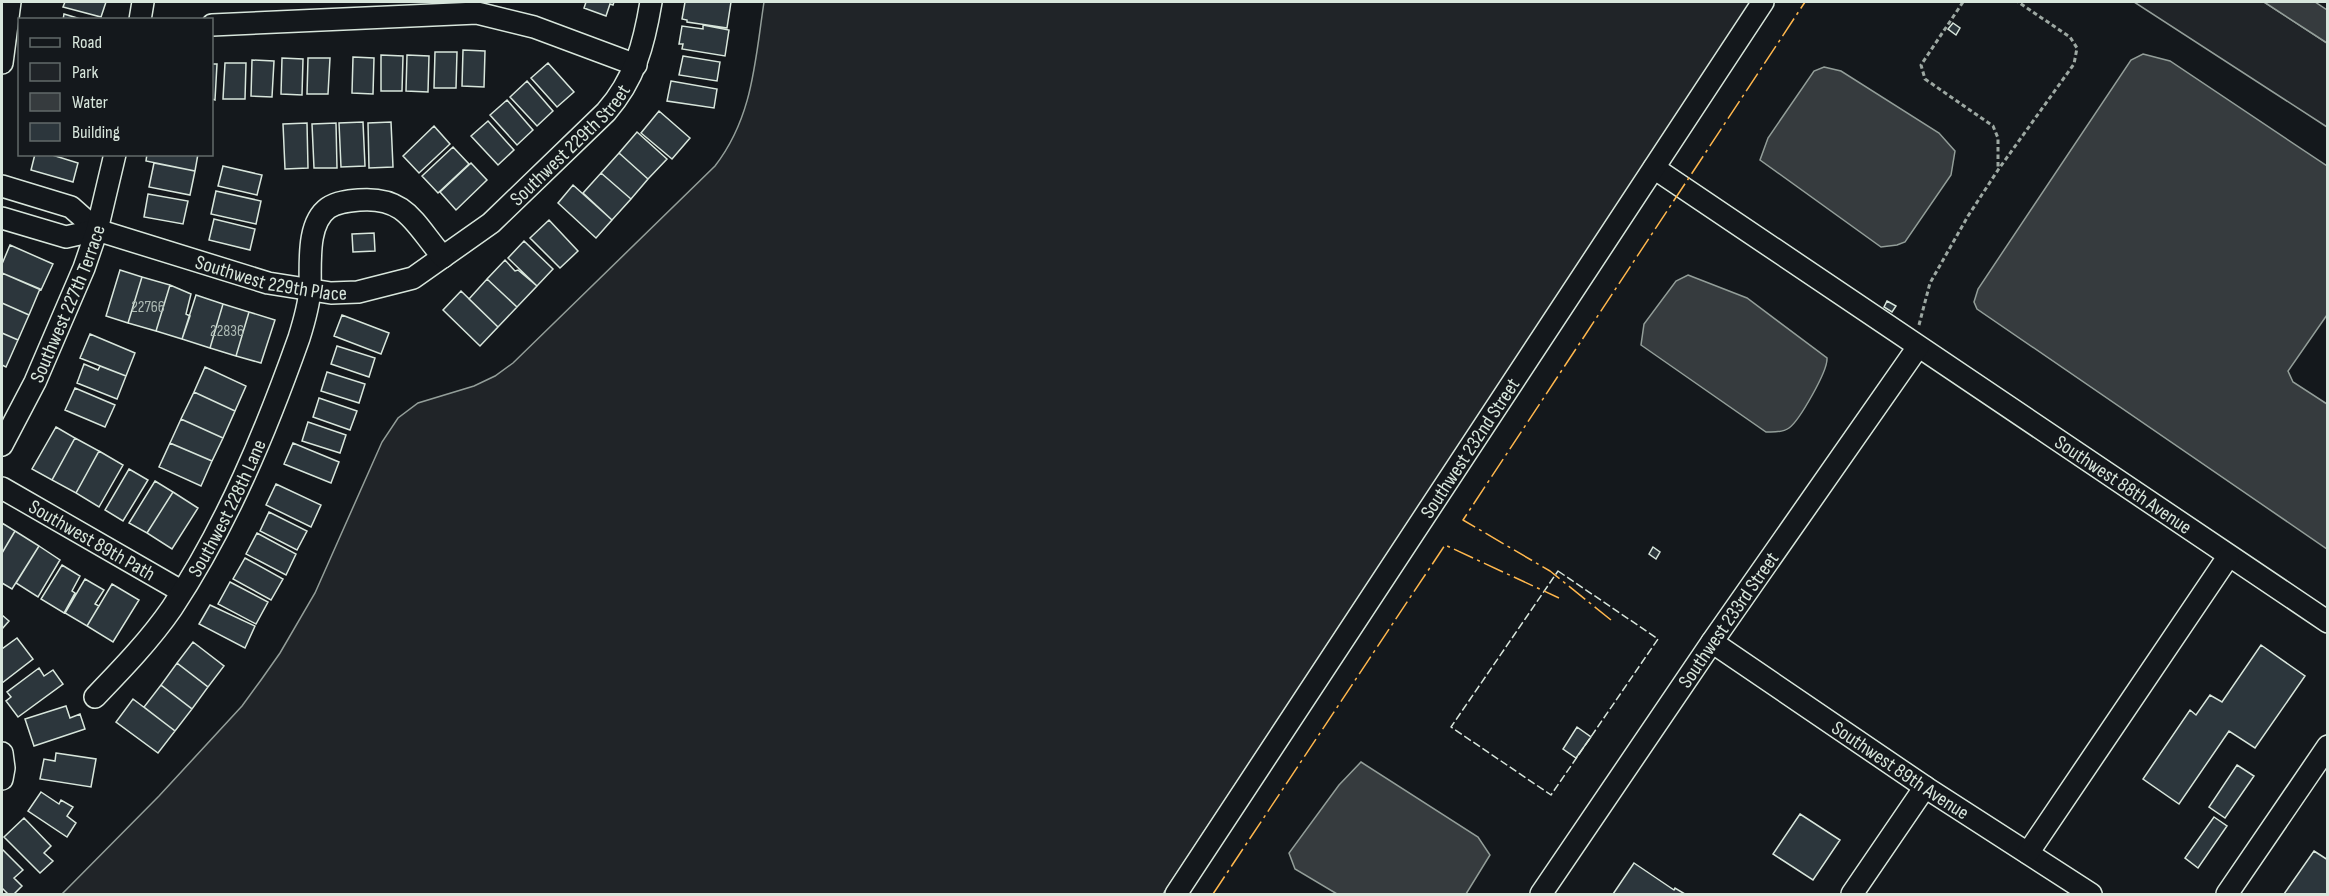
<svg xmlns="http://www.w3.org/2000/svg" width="2329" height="896" viewBox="0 0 2329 896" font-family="'Sofia Sans Condensed',sans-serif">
	<rect width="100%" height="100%" fill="#14181c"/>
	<path fill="#202428" stroke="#939e99" stroke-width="1.5" d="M764,2H1751L1163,894H62L159,796L242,706L261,680L280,653L315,593L382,442L398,418L418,403L474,386L495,376L513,363L715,166C753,117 755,61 764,2Z
		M2134,2H2264L2327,43V127Z"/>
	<path fill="#363b3e" stroke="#939e99" stroke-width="1.5" d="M2264,2H2315L2327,10V43Z
		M2143,54L2170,61L2327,166V315L2288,371L2293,382L2327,404V549L1977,309L1974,302L1978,289L2131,60Z
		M1824,67L1841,71L1939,133L1955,151L1951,175L1905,242L1897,245L1881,247L1760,160L1768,138L1814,71Z
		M1688,275L1747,298L1827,358C1828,371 1799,421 1789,428C1782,433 1773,432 1766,432L1641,345L1644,324L1676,281Z
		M1361,762L1478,837L1490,855L1466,894H1337L1295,869L1289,853L1339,785Z"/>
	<path fill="#2c363c" stroke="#d8e6dc" stroke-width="1.5" d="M65,2H106L101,17L63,7Z
		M586,2H614L613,5L610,4L606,16L584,8Z
		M685,2H731L727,28L687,22V20L682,19Z
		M64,14L84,20H63Z
		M1953,23L1960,28L1956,35L1948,29Z
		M703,25L729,30L725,56L682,49L683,44H679L682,26L703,29Z
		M463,50L485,51L484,87L462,86Z
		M435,52H457L456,88H434Z
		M381,55L403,56L402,91H381Z
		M407,55L429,56L428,92L406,91Z
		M683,56L720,62L717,81L679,75Z
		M353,57L374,58L373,94L352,93Z
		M282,58L303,59L302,95L281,94Z
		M308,58H330L328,94H307Z
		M252,60L274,61L272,97L251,96Z
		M225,63H246L245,99H223Z
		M548,63L574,92L557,107L531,78Z
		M212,64H217L215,100L212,99Z
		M527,81L553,111L537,126L510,97Z
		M671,81L717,89L714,108L667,101Z
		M507,100L533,130L517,145L490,115Z
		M659,111L690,138L672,159L641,133Z
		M488,121L514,150L498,165L471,136Z
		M363,122L365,166L341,167L339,123Z
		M391,122L393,167L369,168L368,123Z
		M307,123L308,168L285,169L283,124Z
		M336,123L337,168H314L312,124Z
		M434,126L450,144L419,173L403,156Z
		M637,132L667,159L648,179L619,153Z
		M453,147L469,164L438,193L422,176Z
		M619,153L648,179L631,199L601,173Z
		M35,154H49L78,163L73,182L31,170Z
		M147,154H198L195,171L146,161Z
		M154,163L195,171L190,195L149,187Z
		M471,163L487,180L456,210L440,192Z
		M223,166L262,175L257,195L218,186Z
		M601,173L631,199L612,220L583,193Z
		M573,185L612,220L596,238L558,203Z
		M216,191L261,201L256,224L211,214Z
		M148,194L188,201L183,224L144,217Z
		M214,219L255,229L250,250L209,240Z
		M549,220L578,251L560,268L530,238Z
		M374,233L375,251L353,252L352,234Z
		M524,241L553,269L537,286L508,258Z
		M10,245L53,264L41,290L2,273V264Z
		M505,260L515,271L518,270L537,286L517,307L487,279Z
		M120,270L142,277L128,323L106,316Z
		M2,273L40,289L29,315L2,303Z
		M142,277L170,285L156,331L128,323Z
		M487,279L517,307L498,327L469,299Z
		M170,285L191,294L186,314L190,316L182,339L156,331Z
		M461,291L498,327L480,346L443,310Z
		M196,295L223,304L210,348L182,339Z
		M1887,301L1896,306L1892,312L1884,307Z
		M2,303L29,315L18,340L2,333Z
		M223,304L249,312L236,356L210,348Z
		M249,312L275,320L261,363L236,356Z
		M342,315L389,333L381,354L334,336Z
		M2,333L18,340L6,367L2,365Z
		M90,334L135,353L126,376L80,358Z
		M337,346L375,358L369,377L331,364Z
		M84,364L98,370L100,366L126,376L117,399L77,383Z
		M205,367L246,386L235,411L194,392Z
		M327,372L365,384L359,403L321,391Z
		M75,388L115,405L105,427L65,410Z
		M194,392L235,411L223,438L181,419Z
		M319,398L357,411L350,430L313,417Z
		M181,419L223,438L212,461L170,443Z
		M308,422L346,435L340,453L302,441Z
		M56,427L75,438L52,480L32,469Z
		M75,438L99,451L76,493L52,480Z
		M170,443L212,461L201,486L159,467Z
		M293,443L339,462L331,483L284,464Z
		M99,451L123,465L99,507L76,493Z
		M129,469L148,480L123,521L105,510Z
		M155,481L173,492L147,533L129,523Z
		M276,484L321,505L311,527L266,505Z
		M173,492L198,508L172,549L147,533Z
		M269,512L307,531L297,550L260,531Z
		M2,523L15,531L2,553Z
		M15,531L39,546L12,589L2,583V553Z
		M257,533L296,554L286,575L246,554Z
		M39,546L60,560L38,597L16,583Z
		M1653,547L1660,552L1656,559L1649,554Z
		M245,558L283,579L271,600L233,579Z
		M62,565L80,576L72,591L75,593L64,613L41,599Z
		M85,579L104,590L95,604L99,606L87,626L65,613Z
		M230,582L268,602L256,624L218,604Z
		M112,584L139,600L113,642L87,626Z
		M210,605L255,626L245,648L199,624Z
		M2,615L9,621L2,629Z
		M17,638L33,659L2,683V649Z
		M193,642L224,666L208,687L177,663Z
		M2261,645L2305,676L2255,748L2229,731L2179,804L2143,779L2190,710L2196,715L2210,695L2222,702Z
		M177,663L208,687L192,709L161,685Z
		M39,668L44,676L53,670L63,684L18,717L6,701L11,697L7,692Z
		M161,685L192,709L175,731L144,707Z
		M133,699L175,731L158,753L116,722Z
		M66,706L70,718L80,714L85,729L34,746L25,719Z
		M1577,727L1591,737L1576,758L1563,749Z
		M56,753L96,759L91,787L40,779L44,759L55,761Z
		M2237,765L2254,776L2225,818L2209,807Z
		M41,792L59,804L61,800L73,807L67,816L76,823L67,837L28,811Z
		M1800,814L1840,840L1813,880L1773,854Z
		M2214,817L2227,826L2198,868L2185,858Z
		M24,818L51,846L44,853L53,861L40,873L4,837Z
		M2,849L23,870L14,878L22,886L14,894H8L2,888Z
		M2314,851L2328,860V894H2284Z
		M1634,863L1674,890L1675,888L1685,894H1613Z"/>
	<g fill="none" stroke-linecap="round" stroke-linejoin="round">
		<defs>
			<g id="minor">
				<path d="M140,20L143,2"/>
				<path d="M212,25L477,13L534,27L636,65"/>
				<path d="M2,63L10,2"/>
				<path id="s1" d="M1654,168L2328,622"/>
				<path id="s2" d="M2,186L71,207L97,230L268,283L331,293L358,292L413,278L491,223L606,112C635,79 644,44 651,2"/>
				<path d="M2,218L66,237L97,230"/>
				<path id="s3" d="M2,445L35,382L84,268L97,230L115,154"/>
				<path id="s4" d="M2,488L181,591"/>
				<path id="s5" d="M1712,642L1925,787L2091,894"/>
				<path id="s6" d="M95,697C122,669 150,640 172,608C227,525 266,431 299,338C304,322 309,305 310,289C311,265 306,224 328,208C337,202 348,201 359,200C407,196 415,225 443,257"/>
				<path d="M2,753L4,768L2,779"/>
				<path d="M2028,853L2228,557"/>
				<path id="s7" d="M1176,894L1763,2"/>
				<path id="s8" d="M1541,894L1712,642L1918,347"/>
				<path d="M1852,894L1925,787"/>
				<path d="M2227,894L2328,746"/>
			</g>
		</defs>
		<use href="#minor" stroke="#d8e6dc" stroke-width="24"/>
		<path stroke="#9da8a2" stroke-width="3" stroke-dasharray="4.5 3" stroke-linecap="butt" d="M1963,2L1921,65L1925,79L1993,126L1998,138V168
			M1919,325L1930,283L1968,216L1998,170L2074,64L2077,48L2070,37L2018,2"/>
		<use href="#minor" stroke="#14181c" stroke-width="21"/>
		<path stroke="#d8e6dc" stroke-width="1.5" stroke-dasharray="8 3" stroke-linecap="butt" d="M1558,571L1658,639L1551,795L1451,727Z"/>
		<path stroke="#ffb74d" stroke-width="1.5" stroke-dasharray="21 4.5 3 4.5" stroke-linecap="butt" d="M1611,620L1550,571L1463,520L1805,2
			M1213,894L1445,545L1559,598"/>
	</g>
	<g text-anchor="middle" stroke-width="4.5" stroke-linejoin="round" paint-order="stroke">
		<g font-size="16" fill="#adbab4">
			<text x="148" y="312">22766</text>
			<text x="227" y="336">22836</text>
		</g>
		<g font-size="20" fill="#d8e6dc" stroke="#14181c">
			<text dy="7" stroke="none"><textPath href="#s2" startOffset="640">Southwest 229th Street</textPath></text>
			<text dy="7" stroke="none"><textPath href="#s2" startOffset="288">Southwest 229th Place</textPath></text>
			<text dy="7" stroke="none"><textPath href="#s3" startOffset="156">Southwest 227th Terrace</textPath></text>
			<text dy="7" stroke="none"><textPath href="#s7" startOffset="534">Southwest 232nd Street</textPath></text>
			<text dy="7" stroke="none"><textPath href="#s1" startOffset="566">Southwest 88th Avenue</textPath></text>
			<text dy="7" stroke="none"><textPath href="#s6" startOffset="232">Southwest 228th Lane</textPath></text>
			<text dy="7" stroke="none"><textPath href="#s4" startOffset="104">Southwest 89th Path</textPath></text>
			<text dy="7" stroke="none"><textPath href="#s8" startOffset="332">Southwest 233rd Street</textPath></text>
			<text dy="7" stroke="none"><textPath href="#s5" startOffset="228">Southwest 89th Avenue</textPath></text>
		</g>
	</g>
	<rect width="2329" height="896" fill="none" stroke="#d8e6dc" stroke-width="6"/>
	<rect x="18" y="18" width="195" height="138" fill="#14181c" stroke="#626a69" stroke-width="1.5"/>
	<rect x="30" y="38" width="30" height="9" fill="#14181c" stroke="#626a69" stroke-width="1.5"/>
	<text x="72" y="48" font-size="18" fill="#d8e6dc">Road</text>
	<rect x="30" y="63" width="30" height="18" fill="#202428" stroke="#626a69" stroke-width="1.5"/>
	<text x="72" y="78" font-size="18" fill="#d8e6dc">Park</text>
	<rect x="30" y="93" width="30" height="18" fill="#363b3e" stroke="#626a69" stroke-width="1.5"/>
	<text x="72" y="108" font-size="18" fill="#d8e6dc">Water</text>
	<rect x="30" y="123" width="30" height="18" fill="#2c363c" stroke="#626a69" stroke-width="1.5"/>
	<text x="72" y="138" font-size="18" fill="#d8e6dc">Building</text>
</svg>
